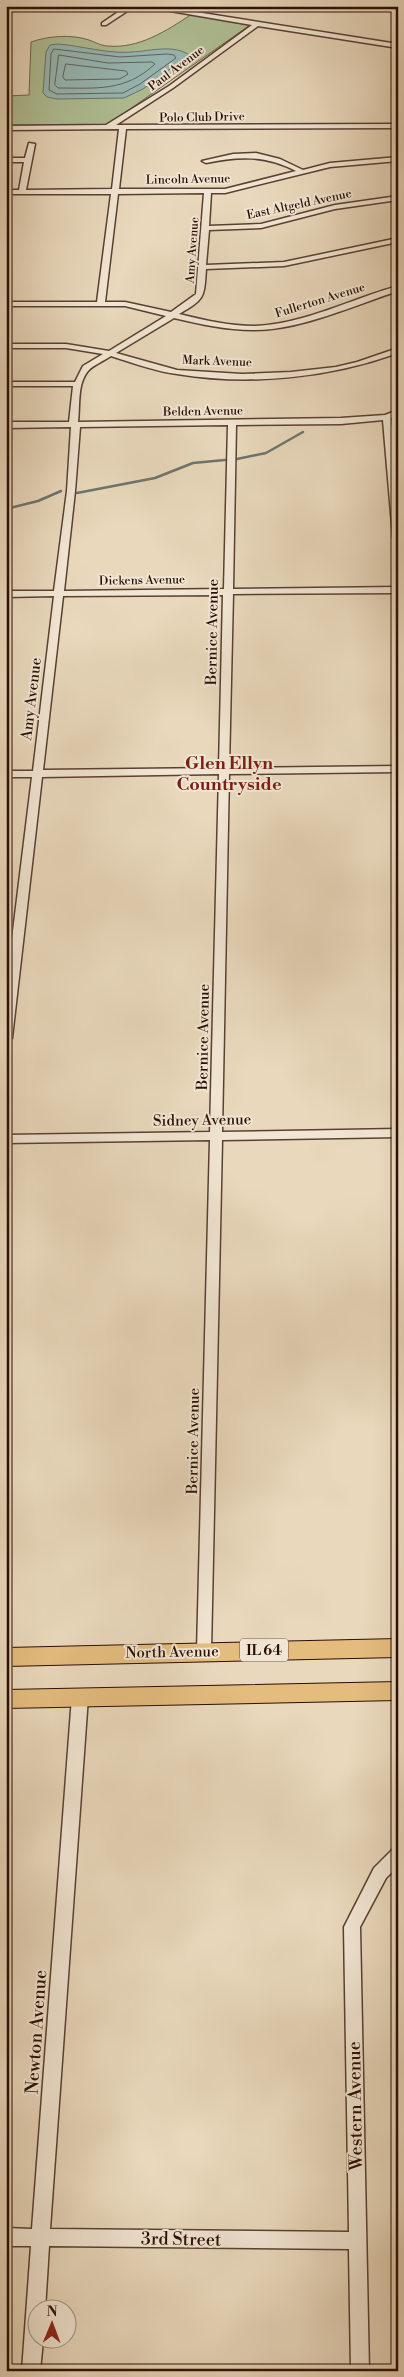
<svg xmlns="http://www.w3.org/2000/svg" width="404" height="2377" viewBox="0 0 404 2377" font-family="'Libre Bodoni',serif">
	<rect width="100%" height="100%" fill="#e9d8bc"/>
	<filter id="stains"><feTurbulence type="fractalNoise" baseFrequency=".004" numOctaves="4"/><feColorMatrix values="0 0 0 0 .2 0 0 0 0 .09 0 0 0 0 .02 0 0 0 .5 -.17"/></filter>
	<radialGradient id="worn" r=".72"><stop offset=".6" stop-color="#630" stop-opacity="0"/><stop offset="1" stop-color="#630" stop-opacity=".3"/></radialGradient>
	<path fill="#b0c096" stroke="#6e674d" d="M192,14L250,25L113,121L105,125H6V96L29,95L31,42C48,36 71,34 89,40C95,42 99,45 107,46C139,49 166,31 192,14Z"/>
	<path fill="#98b9b6" stroke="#6c756f" d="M58,44C83,46 107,54 132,52C150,51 174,44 189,55L143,89L124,98L57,99L47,97L43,93L46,52L50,45Z"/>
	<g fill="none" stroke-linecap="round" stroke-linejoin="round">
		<path stroke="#62645d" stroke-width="1" d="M54,49L120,57L167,54L174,55L176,58L140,84L123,93L57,94L49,90L51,54Z
			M59,55L108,63L152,62L155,64C125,92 96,88 58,88L55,85Z
			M66,64L126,71L128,74L120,79L65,80L63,77Z"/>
		<path stroke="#6c756f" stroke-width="2.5" d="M237,459L266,453L303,432
			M77,493L155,478L193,463L225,460
			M6,509L38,501L61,491"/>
		<defs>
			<path id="street" d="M127,6H135L106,25H102V23Z
				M141,6H158L398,44V48L258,26L173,88L116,125L398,124V128L126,129L119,189H225L296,171C265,155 239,156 206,163L202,161L233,154L256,153L280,159L303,170L330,163L398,157V161L330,167L225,193H211L209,226L261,224L335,205L398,196V200L335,209L261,228L209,230L206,265L284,262L398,238V242L284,266L206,269C204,298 205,299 179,314C204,320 229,326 255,326C304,324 351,299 398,286V291C355,305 298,331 253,330C226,330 200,324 174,318L116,353L177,370L242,374L291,372L336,367L357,362L398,348V353C328,378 250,386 177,374C154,371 133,363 111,356C104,361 93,365 88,371C77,384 80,406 78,422L341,418L385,415L398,410V415L391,418L398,486V540L393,537L383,420L341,424L236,425L233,589L398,587V593L233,594L229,768L398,766V772L229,774L222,1132L398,1129V1137L222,1140L211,1651L209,1655L204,1657L199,1655L197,1651L210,1140L6,1143V1135L210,1132L219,774L42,777L12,1038L6,1042V988L32,777H6V771H33L54,596L6,597V591H54L67,491L71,427L6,428V422H69L73,386H6V382H75L83,366L103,354L66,348H6V344H66L109,351L166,316L125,306H6V302H97L111,194H6V190H19L24,162H6V158H25L29,143L35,144L26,190L112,189L119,129L6,130V126L106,125L169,86L252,25ZM204,193L196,294L171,312L125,302H105L118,194ZM228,425L224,589L64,591L75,491L80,427ZM223,595L219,768L43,770L63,596Z
				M80,1691L85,1693L88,1697L50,2229L349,2232L344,1927L374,1868L392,1850L398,1848V1866L386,1878L360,1927L369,2371H351L349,2249L49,2246L45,2310H38V2340H43L40,2371H22L31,2246H6V2228L32,2229L72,1697L75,1693Z"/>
			<path id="primary" d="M398,1639V1657L6,1666V1648Z
				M398,1682V1700L6,1708V1690Z"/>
		</defs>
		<use href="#street" stroke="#5a4032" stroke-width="3"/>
		<use href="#primary" stroke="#2b0e04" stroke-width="2"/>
		<use href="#street" fill="#f1e6d3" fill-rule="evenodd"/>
		<use href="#primary" fill="#e4bc7e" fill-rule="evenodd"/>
		<defs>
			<path id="rail" d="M362,6L398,12"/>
		</defs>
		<use href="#rail" stroke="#2b0e04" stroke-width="3"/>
		<use href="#rail" stroke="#f1e6d3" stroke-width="2" stroke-dasharray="5.5" stroke-linecap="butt"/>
	</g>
	<g text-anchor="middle" stroke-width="4" stroke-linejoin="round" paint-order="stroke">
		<g font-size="12" fill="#2b0e04" stroke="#f1e6d3">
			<text transform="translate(176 68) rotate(-37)" y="4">Paul Avenue</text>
			<text transform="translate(202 117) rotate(-1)" y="4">Polo Club Drive</text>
			<text transform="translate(188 179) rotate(-1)" y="4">Lincoln Avenue</text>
			<text transform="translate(299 204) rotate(-12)" y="4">East Altgeld Avenue</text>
			<text transform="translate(192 250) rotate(-86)" y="4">Amy Avenue</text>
			<text transform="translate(320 300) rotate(-17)" y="4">Fullerton Avenue</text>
			<text transform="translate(217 361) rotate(2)" y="4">Mark Avenue</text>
			<text transform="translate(203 411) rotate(-1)" y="4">Belden Avenue</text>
			<text transform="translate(142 580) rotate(-1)" y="4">Dickens Avenue</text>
		</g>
		<rect fill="#f1e6d3" stroke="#664f42" stroke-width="1" x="240" y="1638.5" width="48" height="23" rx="4"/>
		<g font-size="14" font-weight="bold" fill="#2b0e04">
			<text x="264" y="1655">IL 64</text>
		</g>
		<g font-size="15" fill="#2b0e04" stroke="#f1e6d3">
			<text transform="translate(212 632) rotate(-89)" y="5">Bernice Avenue</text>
			<text transform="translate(31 699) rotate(-83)" y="5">Amy Avenue</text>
			<text transform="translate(203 1037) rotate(-89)" y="5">Bernice Avenue</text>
			<text transform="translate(202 1120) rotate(-1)" y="5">Sidney Avenue</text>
			<text transform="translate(193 1441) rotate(-89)" y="5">Bernice Avenue</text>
			<text transform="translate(172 1652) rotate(-1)" y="5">North Avenue</text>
		</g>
		<g font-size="18" font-weight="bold" fill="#7a1f14" stroke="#f1e6d3">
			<text x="229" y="769">Glen Ellyn<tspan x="229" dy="21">Countryside</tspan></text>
		</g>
		<g font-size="18" fill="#2b0e04" stroke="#f1e6d3">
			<text transform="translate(36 2032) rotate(-86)" y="6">Newton Avenue</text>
			<text transform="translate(355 2106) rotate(-91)" y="6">Western Avenue</text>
			<text transform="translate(181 2239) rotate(1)" y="6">3rd Street</text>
		</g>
	</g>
	<rect width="404" height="2377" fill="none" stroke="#e9d8bc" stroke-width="25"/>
	<rect x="8" y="8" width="389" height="2362" fill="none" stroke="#2b0e04" stroke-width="2.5"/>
	<rect x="12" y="12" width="379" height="2352" fill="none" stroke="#2b0e04"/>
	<g transform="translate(52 2324) rotate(1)"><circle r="24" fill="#f1e6d3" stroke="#a29080"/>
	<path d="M0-4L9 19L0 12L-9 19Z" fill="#8f2418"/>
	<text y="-8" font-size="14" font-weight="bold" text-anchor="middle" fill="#2b0e04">N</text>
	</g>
	<rect width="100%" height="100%" filter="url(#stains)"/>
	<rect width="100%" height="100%" fill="url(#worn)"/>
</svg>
